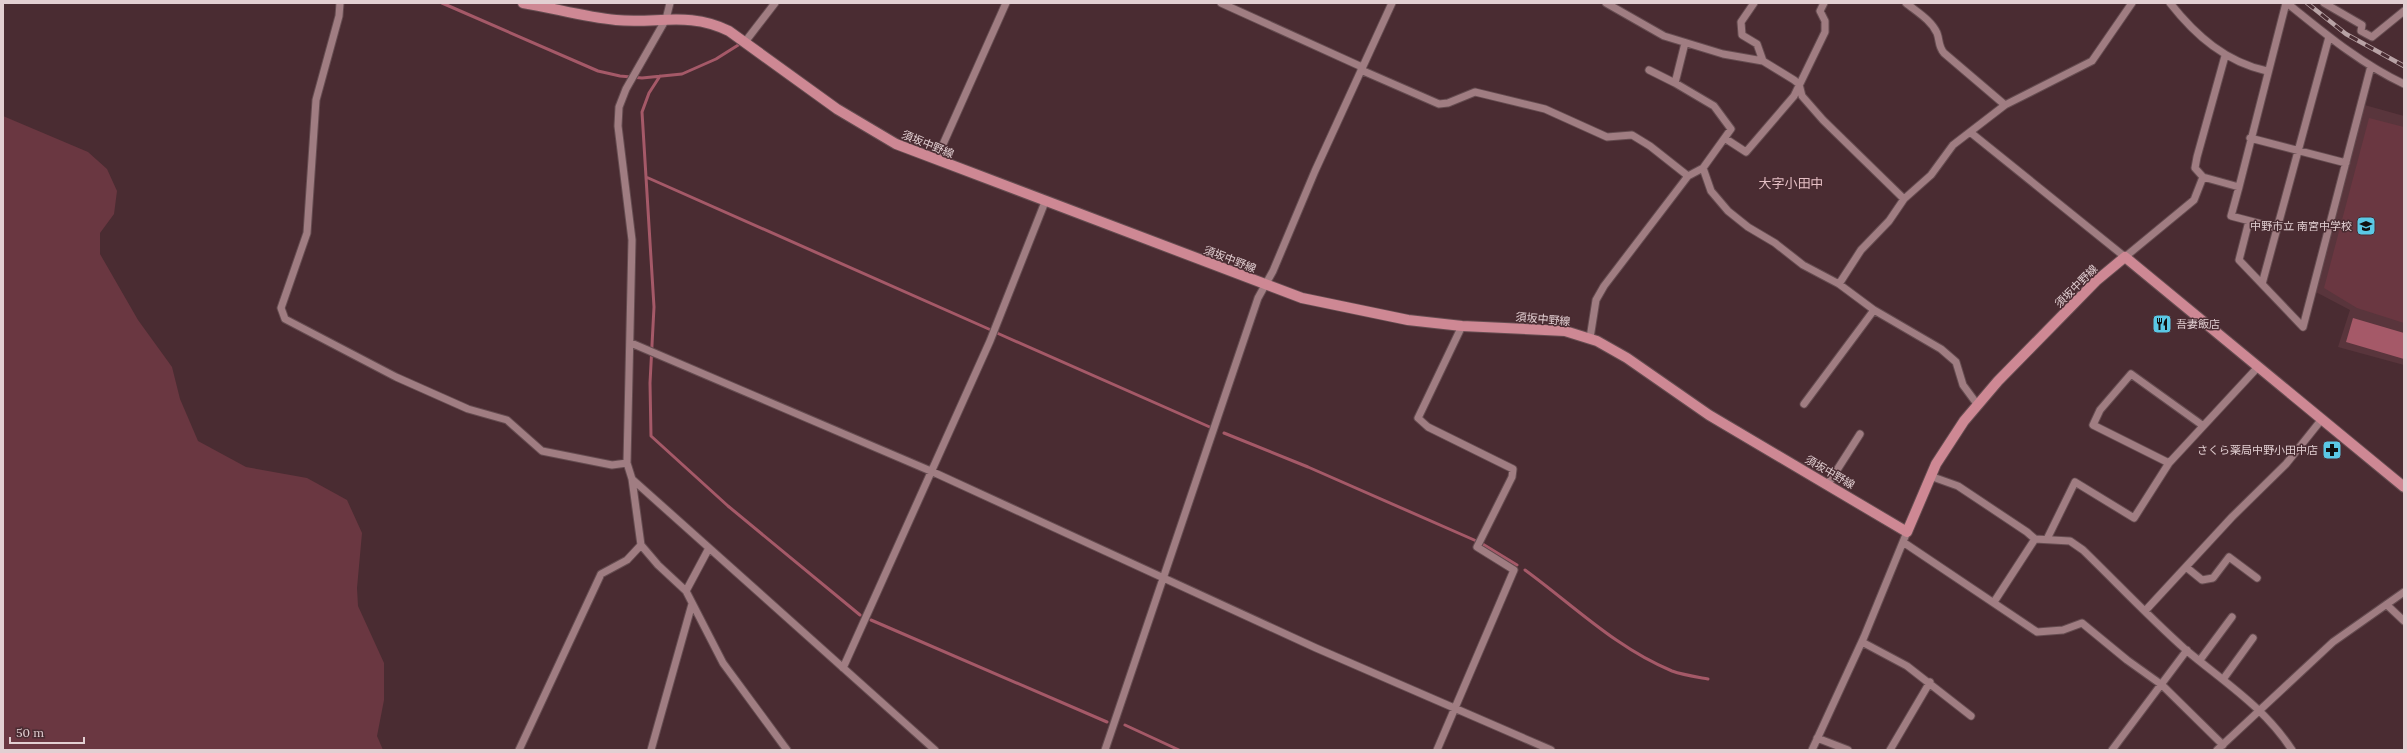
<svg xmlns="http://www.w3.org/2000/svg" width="2407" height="753" viewBox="0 0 2407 753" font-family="Lora,'Noto Sans JP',serif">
	<rect width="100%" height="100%" fill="#4a2c32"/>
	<path fill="#59353c" d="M2361,104L2404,116V365L2338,347L2350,310L2312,290Z"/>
	<path fill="#6a3741" d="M3,116L88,152L107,169L117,191L114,214L100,233V254L138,320L172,367L180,399L198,441L246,467L307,478L347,500L362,533L357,588L358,606L384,663V700L377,736L383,750H3Z
		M2369,118L2404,127V323L2357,308L2324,288Z"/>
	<path fill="#a55968" d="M2353,318L2404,333V359L2346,342Z"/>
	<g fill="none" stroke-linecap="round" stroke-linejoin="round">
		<path stroke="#a55968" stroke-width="3" d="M442,3L598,71L620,76L642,78L682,74L716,59L743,42
			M660,76L649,93L642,112L654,307L650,383L651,436L728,506L860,615
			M646,177L991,330
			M997,333L1212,428
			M1224,433L1308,467L1481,543L1517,565
			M1525,570C1573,605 1616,648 1672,671C1683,675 1697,677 1708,679
			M871,620L1107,722
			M1125,725L1179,750"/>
		<defs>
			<path id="minor" d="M340,3L339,16L316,100L307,233L281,308L285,319L396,377L468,409L507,420L542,451L612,465L627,463
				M670,3L666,19L626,89L619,107L618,126L632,240L627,463L632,479L935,750
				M1221,3L1362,67
				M1606,3L1664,36L1723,54L1763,61L1794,80L1799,84L1802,96L1823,120L1904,199
				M1754,3L1741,22L1742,35L1757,44L1763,61
				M1906,3C1917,12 1931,20 1937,33C1940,41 1938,46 1944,53L2005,105
				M2170,3C2196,36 2226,62 2267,71
				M2287,3C2323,32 2361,64 2404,84
				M2324,3L2362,25L2361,31L2372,37L2404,11
				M745,42L775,3
				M1361,70L1439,104L1448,103L1475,92L1545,109L1607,137L1632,135L1650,146L1688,176L1604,286L1596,300L1590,338
				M1649,70L1675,83L1714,106L1731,129L1703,168L1688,176
				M1675,83L1685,43
				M1970,132L2125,257L2194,200L2203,177L2239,187L2286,3
				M2250,138L2346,163
				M1726,139L1746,152L1794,96L1825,32V21L1820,11L1824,3
				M936,160L1006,3
				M1703,168L1711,191L1728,211L1748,227L1775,243L1803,265L1839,284L1874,310L1941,349L1956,362L1963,385L1977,404
				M2203,177L2195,168L2197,157L2225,56
				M2239,187L2231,216L2277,228
				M2249,221L2239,260L2303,327L2371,66
				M1839,284L1861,250L1889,221L1904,199L1931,175L1953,145L2005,105L2092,61L2132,3
				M2262,284L2329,37
				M631,343L933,472L1316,648L1551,750
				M1804,404L1874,310
				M2169,463L2093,425L2100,410L2131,374L2202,425
				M1930,476L1958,486L2027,532L2035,539L2070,541L2083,550C2117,583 2150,618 2186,650C2224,682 2264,707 2292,750
				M632,479L641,545L658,565L686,591L723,663L787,750
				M1828,484L1860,434
				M2047,539L2075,482L2134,518L2169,463L2258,367
				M1903,542L2037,632L2063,630L2082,623L2127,660L2162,685L2223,745
				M2186,567L2202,580L2213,578L2229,557L2257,578
				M686,591L709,548
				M1994,602L2035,539
				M2387,605L2404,621
				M2145,611L2232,517L2286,464L2322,419
				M1862,642L1907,666L1971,716
				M2200,660L2232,617
				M843,668L990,341L1045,202
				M2224,678L2253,638
				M1817,738L1848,750
				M519,750L601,574L627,560L641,545
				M651,750L692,604
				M1105,750L1258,298L1273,271L1315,171L1392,3
				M1437,750L1514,570L1477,547L1512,477L1513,469L1428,427L1418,418L1462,326
				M1812,750L1864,637L1907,532
				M1890,750L1930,682
				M2112,750L2187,650
				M2217,750L2333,642L2404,592"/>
			<path id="major" d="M523,3C554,8 584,17 616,20C657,24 689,11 729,31L837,109L896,144L1302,298L1408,320L1462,326L1565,331L1597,341L1627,358L1709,415L1907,532L1936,464L1964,421L1998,381L2096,281L2125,257L2404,487"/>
		</defs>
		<use href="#minor" stroke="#654c50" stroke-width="9"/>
		<use href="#major" stroke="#654c50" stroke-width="12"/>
		<use href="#minor" stroke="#a07d82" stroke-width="7"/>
		<use href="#major" stroke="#ce8894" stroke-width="10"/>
		<defs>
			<path id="rail" d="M2307,3L2346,34L2404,66"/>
		</defs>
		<use href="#rail" stroke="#b8a2a5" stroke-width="4.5"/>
		<use href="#rail" stroke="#4a2c32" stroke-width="3" stroke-dasharray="9" stroke-linecap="butt"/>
	</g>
	<defs>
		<symbol id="school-square" viewBox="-11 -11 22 22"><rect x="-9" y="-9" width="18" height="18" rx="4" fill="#5ac8e5" stroke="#4a2c32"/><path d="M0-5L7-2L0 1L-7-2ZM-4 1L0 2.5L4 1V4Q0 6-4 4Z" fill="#111"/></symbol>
		<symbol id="restaurant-square" viewBox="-11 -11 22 22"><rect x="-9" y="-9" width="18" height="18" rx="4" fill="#5ac8e5" stroke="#4a2c32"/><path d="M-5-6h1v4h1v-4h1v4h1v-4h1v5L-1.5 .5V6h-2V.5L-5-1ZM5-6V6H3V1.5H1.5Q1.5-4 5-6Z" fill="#111"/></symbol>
		<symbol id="pharmacy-square" viewBox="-11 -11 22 22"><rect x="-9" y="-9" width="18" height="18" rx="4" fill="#5ac8e5" stroke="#4a2c32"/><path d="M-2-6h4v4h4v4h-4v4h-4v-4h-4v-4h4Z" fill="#111"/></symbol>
	</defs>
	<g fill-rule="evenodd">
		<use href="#school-square" x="2355" y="215" width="22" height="22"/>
		<use href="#restaurant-square" x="2151" y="313" width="22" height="22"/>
		<use href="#pharmacy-square" x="2321" y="439" width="22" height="22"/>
	</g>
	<g text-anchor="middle" stroke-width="3" stroke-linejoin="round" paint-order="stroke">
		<g font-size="11" fill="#e2cfd2" stroke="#4a2c32">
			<text transform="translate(928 144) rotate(22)" y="4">須坂中野線</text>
			<text transform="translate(1230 259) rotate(21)" y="4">須坂中野線</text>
			<text transform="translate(2076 286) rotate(-45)" y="4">須坂中野線</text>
			<text transform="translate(1543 319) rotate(5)" y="4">須坂中野線</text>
			<text transform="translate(1830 472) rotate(30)" y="4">須坂中野線</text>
		</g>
		<g font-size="11" fill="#e2cfd2" stroke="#4a2c32" text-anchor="end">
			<text x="2352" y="230">中野市立 南宮中学校</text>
			<text x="2176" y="328" text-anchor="start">吾妻飯店</text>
			<text x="2318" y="454">さくら薬局中野小田中店</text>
		</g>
		<g font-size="13" fill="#e5bfc4" stroke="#4a2c32">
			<text x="1791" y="188">大字小田中</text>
		</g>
	</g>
	<rect width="2407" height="753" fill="none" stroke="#e2cfd2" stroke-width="8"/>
	<path d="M10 737v6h74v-6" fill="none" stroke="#e2cfd2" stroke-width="2"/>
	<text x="16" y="737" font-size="12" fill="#e2cfd2" stroke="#4a2c32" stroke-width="3" paint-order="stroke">50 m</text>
</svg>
